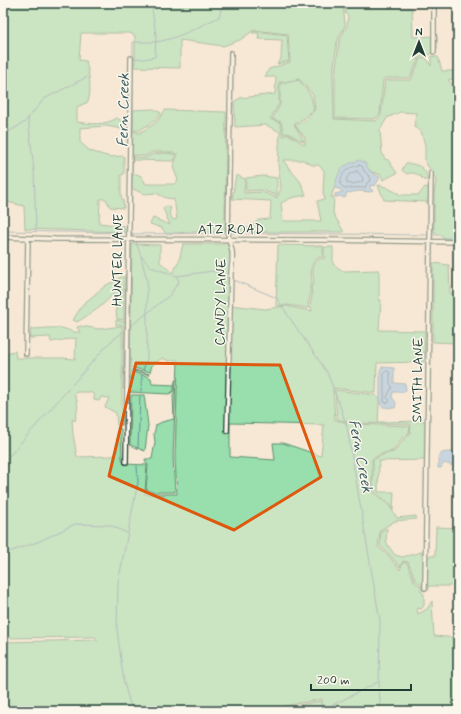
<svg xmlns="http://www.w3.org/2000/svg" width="461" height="714" viewBox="0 0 461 714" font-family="Mynerve,sans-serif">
	<rect width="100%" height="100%" fill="#f6e8d4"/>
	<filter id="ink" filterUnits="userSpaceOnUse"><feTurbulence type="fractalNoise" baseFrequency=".025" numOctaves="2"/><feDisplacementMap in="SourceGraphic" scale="8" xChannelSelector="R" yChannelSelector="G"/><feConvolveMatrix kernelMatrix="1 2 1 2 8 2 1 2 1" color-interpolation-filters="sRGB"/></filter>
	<g filter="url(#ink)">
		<path fill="#98dfad" stroke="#5c8e70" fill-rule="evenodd" d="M3,3H343L345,25L337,42L333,74L334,119L376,121L381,115L385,80H411L420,59L426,57L431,66V56L438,57L442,71H457L458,64V78H456L448,80C461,92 455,101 458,117V239H447L434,232V195L436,180L425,161V145L421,131L414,127L416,113L400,112L387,118L380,130L382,153L385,159L388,160L397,173L383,180L381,175L372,172L367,168L336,183L331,197H334L333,213L344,232H234L233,228L245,229L252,226L258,220L270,219L271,201L232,199L236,175L245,179L244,193L262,192L277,198L281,188L278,164L280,132L266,125L235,127L234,102L240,98L275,94L276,77H265L269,69L290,62L288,34L254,30L240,40L223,46L180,40V68L133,67L135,62V36L130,33H81L79,60L86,61C89,75 92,88 88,102L77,107V122C91,124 104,126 117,118L126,124L123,129L106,126L80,128V142L90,151L110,157L124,156V174L121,175V197L123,200L124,208L110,207L106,199H100L99,223L124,226L125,232L25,229L24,206L3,201ZM299,79L313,95L315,109L306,120L295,125L305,138V145L288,134L283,136L280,123L270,119L279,104V82H284ZM283,160H303L312,165H318L324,170L323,193L325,199L317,201L321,221H283L281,203L291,198L306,195L300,181L288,167Z
			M345,8H412L413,37L437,36V49L427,56L425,55L419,58L410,78H385L383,80L380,114L375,119L335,118V74L339,42L347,25L348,16L345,13Z
			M254,31L287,35L289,61L277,64L281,59L282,40L258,39L259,33H252Z
			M299,80L311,96L314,109L305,118L294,124L303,139L304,142L288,133L284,134L281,122L272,119L280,105V83H285Z
			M154,109L161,113L155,121L138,131L133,130V110Z
			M165,110L226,112L225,232H187L166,234L162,228L150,224L153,218L170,225L163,208L167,206L171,208L169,213L173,220L177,219L174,199L166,198L156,193L144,194L131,188L132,175L137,174L141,176L146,184H174L178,180L173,167L178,154L167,152H153L145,156L132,155V131L139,133L156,123Z
			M167,153L176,155L174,161L132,160V157L145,158L153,154Z
			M406,163C419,165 425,166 428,180H424C419,175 414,171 407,174L402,170Z
			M263,176L277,178V195H275L262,190L246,191V178Z
			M378,185L386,187L401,195H419L425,187L429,188L428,202L384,200Z
			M132,244L160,245V262L173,273L179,261L183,244H230L232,251L230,305L265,309L286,306L312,311L310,304L312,297L311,286L314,284C313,273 310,261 323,258L324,259V247H333V264L343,271L379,270V300H381L379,330L425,331L424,362L377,363L376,393L333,388L335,420L353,424L410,426L409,433L402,438L393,451L384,453L372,459V492L389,505L397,518L416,516V519L395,521L380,530L378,547L388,555L400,570L403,562L407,563L415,583L418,584L421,587V592L424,594V606L421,609L417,608L418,614L427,609L432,601L434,636L458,638V711H322V699L257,711H3V642L98,640L95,637L3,638V355L5,353L15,351L16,358H62L75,359L76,338L51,342L50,337L30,338L31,329C41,329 51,327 61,328C68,329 73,333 80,332L77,327L81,326L99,329L122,326V425H117L116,413L105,407L109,398L101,397L99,401L94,400V395L90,392H76L74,395C80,403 77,412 75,421L72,419L73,434L77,457L113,456L116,452L117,428L121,429L122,459L124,464L147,465L145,494H177L175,458L178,360L169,361L162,358L152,365L150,372L130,367ZM230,423L324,425L321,456L283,443H273L275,460L230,457Z
			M278,245L323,246V256C309,260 311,271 312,283L310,286V297L308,304L309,307L308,308L287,305L276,306Z
			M433,263L449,265L450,293H457V285H458V343L433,342Z
			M130,271L129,368L130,369L149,374V375L141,372L130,371L128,389H123L124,326L123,325H116V320L124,322L126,321L125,275Z
			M121,277H124V320L117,319L114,293C102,307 92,313 77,322L73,320L83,304L105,286Z
			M131,372L141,374L151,378L152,384L174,385V391L169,394L129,392Z
			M176,379L173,457L175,492H152L146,489L148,465L146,463L145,459H152L155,442L154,434L156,425L162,422L174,419L173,394L175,392V385L174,384Z
			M335,390L376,395V396L379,398V406L378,422L427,421V460L379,461L378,492H394L393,510L390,504L373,491V460L384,454L394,452L403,440L410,434L411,425L410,424L353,423L337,419Z
			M131,395H144L148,425L145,451L130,445Z
			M436,527L458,528V586H428L429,590L423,591C422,586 421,583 416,581L408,562L403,561L400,567L389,554L380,546L381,531L387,528L386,541L389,547L395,555L402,557L422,552V556H435Z
			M321,701V711H266Z"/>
		<path fill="#93bfec" stroke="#658ba2" d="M360,160L365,163C368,170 372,174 380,177L375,186L370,185V188L373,191L370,192C367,192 363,191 360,191C357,191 349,193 346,193V197L343,198L342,196L335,197V194L343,192L339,189L334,188C341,167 339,167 360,160Z
			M382,367L394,368V383L405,384L406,390L404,392H393L392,397L396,403L395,408L383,407L380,404V370Z
			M448,452H458V463L454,466L444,463L441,468H438V465L440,462L438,458L442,453Z"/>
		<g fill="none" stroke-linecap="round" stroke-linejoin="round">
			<path stroke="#4d717e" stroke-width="1" d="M359,165L362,166L364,171L371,178V180L367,183L365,188C358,187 351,188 345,189L340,184C344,169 345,169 359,165Z
				M357,171L363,178L362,182L352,184L347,183C345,175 351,173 357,171Z
				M388,371L390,373V383L392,387L387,397L390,401L388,403L384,402V398L385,396L384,395V373L385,372Z"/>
			<path stroke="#658ba2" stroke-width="1" d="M133,42V123L131,230L134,237
				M133,42C141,42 148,42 155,42C173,41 202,25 219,17L223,3
				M134,58L144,59L155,57L156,35L151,3
				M28,118L34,170L36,231
				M3,135L25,122L44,99L87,77
				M3,231L124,233
				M231,233L426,235
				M133,234L226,233
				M433,235H441L443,238H458
				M136,242L140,253L147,280V358L143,370
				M141,256L151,267L177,276L213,271L228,278
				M234,280L277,298L289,317L327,372L340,406L347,427L380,621L379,690L381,711
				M131,326L170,295L179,281L177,277
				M141,391L142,375
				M138,448L140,396
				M3,463L109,343L123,332
				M3,553L9,552L40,541L75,524L110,525L127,533
				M132,711L124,683L117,629L118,583L138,482L137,466
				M321,711L378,682"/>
			<defs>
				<path id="street" d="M434,52V3
					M3,237L55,239L322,240L458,242
					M26,354L28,238
					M227,431L231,272C232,265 233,258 232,251C231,246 229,240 228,234L231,53
					M126,462L131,58
					M425,588L431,173"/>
			</defs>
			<use href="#street" stroke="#1f3d34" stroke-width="6"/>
			<use href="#street" stroke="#fbf7ec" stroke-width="3.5"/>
		</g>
	</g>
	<path d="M0 0H461V714H0ZM136,363L280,365L321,477L234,530L109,476Z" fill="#f6e8d4" fill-opacity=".55" fill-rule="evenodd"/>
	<path fill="none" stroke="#de580e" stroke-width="3" stroke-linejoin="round" d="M136,363L280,365L321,477L234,530L109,476Z"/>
	<g text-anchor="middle" stroke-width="3" stroke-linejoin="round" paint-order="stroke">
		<g font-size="14" fill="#1f3d34" stroke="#fbf7ec">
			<text x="231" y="234">ATZ ROAD</text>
			<text transform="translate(117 260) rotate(-89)" y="5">HUNTER LANE</text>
			<text transform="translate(220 302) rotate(-89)" y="5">CANDY LANE</text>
			<text transform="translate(417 380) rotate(-89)" y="5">SMITH LANE</text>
		</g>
		<g font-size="15" font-style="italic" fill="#3c5e62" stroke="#fbf7ec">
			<text transform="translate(123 110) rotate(-89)" y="5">Fern Creek</text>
			<text transform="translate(361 456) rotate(79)" y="5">Fern Creek</text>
		</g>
	</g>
	<rect width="461" height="714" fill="none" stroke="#fbf7ec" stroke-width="16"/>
	<rect x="8" y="8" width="445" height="698" fill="none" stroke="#1f3d34" stroke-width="1.5" filter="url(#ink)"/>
	<g transform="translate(419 42)" stroke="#fbf7ec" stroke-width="3" paint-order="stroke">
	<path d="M0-3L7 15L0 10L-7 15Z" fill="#1f3d34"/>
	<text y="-6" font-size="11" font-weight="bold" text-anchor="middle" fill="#1f3d34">N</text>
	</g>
	<path d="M311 684v6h100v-6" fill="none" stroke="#1f3d34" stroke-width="2"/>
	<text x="317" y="684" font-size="12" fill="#1f3d34" stroke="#fbf7ec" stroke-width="3" paint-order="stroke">200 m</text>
</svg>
